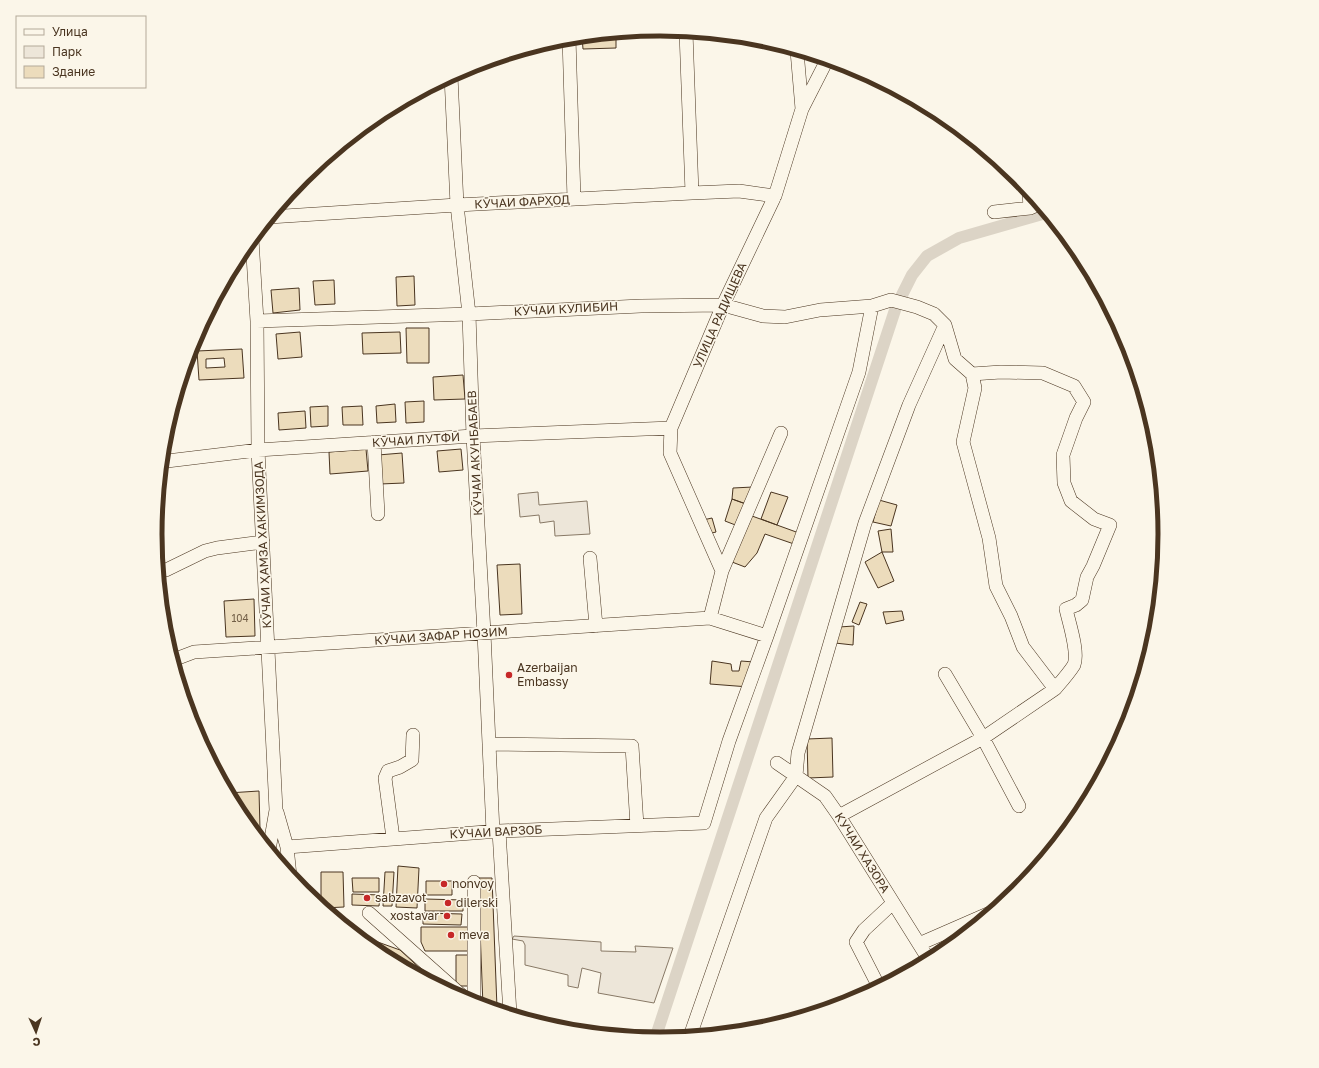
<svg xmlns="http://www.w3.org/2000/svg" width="1319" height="1068" viewBox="0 0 1319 1068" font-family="'Golos Text',sans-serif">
	<rect width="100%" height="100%" fill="#fbf6e9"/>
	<path fill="#ede6d9" stroke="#887966" d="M538,492L539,505L587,501L590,534L555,536L554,521L540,523L539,515L520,517L518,494Z
		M514,936L601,942V951L636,952L635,946L673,948L654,1003L598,993L601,973L582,968L578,988L568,986V975L525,965V945L523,941L512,939Z"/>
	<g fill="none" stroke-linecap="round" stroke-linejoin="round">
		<path stroke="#dcd4c6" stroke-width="12" d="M655,1039L896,307L912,275L927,256L959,238L1046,213"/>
	</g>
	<path fill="#ecdcbc" stroke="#4a3520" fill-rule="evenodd" d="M616,33V48L583,49L582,37Z
		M414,276L415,305L397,306L396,277Z
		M334,280L335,304L315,305L313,281Z
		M299,288L300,310L273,313L271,290Z
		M406,328H429V363H407Z
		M300,332L302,357L278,359L276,334Z
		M400,332L401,353L363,354L362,333Z
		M242,349L244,378L199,380L197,351ZM224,358L225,367L206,368V359Z
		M463,375L465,399L434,400L433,377Z
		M424,401V422L406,423L405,402Z
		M395,404L396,422L377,423L376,406Z
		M328,406V426L311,427L310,407Z
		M362,406L363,425H343L342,407Z
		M305,411L306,428L279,430L278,413Z
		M366,449L368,471L330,474L329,452Z
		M461,449L463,470L439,472L437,451Z
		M402,453L404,483L380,484L378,455Z
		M753,487L746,504L732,499L733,488Z
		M771,492L788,497L777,525L761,519Z
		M732,499L746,504L738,526L725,521Z
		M879,500L897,505L891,526L873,522Z
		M752,516L799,533L794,544L765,534L757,553L745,567L732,562Z
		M712,518L716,532L708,534L703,520Z
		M891,529L893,552H882L878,531Z
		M882,552L894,581L878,588L865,562Z
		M520,564L522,614L500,615L497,565Z
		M254,599L255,636L226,637L224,601Z
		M860,602L867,604L859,625L852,622Z
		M902,611L904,620L886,624L883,612Z
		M854,626L853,645L835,643L839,627Z
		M712,661L731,664L732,671H739L741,661L754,662L749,687L710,684Z
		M832,738L833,777L808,778L807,739Z
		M259,791L260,829L256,835L239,814L228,793Z
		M398,866L419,868L417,908L396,907Z
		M321,872H343L344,907L323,908L321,907Z
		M385,872H394L392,906H383Z
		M352,878H379V892H353Z
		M478,878H492L497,1008H491L483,1006Z
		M426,881H452V895H426Z
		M352,894L380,895L379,906L352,905Z
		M425,899L463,900V911H425Z
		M423,913L462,914L461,925L423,924Z
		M421,927H468V951H425L421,942Z
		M375,941L400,950L439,986L379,954L371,947Z
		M456,955H470L469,986H456Z"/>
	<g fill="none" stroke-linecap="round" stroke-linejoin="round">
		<defs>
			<path id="minor" d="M686,32L692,193
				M569,38L574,199
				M797,51L802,109
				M451,76L457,205L469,314L473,436L484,633L493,832
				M1029,192L1030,208L1039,204
				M994,212L1030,208
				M269,217L457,205L692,193L739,191L775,196
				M252,239L257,321L258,450L276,810L269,850
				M257,321L469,314L641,306L723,305L763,316L785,317L820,310L872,306L891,300L917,307L934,314L945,325L955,359L972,374L975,388L963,442L989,538L996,586L1011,616L1023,647L1055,689L983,738L1019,806
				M972,374L1001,372L1043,373L1074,386L1084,402L1076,418L1063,455L1064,483L1071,501L1094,519L1110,525L1093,566L1087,577L1082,600L1076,605L1066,609C1069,623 1079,652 1074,665C1069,673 1061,682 1055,689
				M374,442L378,514
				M161,464L167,461L258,450L473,436L671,428
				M590,558L596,626
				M166,570L205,551L217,548L263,542
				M722,571L670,453L671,428L723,305L775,196L802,109L827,60
				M710,618L722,571L781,433
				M173,660L194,652L710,618L767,636
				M489,744L632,746L637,826
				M777,763L825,796L839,816L929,960
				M277,812L287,847L290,876
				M839,816L983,738L945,674
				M499,831L510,1014
				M393,838L385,778L388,771L400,767L412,760L413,735
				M287,847L499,831L704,823L729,741L767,636L859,372L872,306
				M474,882V1003
				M369,913L468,1001
				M919,944L990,913
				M879,987L856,942L864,930L893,903
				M690,1036L766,818L796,776L798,753L865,523L909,405L945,325"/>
		</defs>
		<use href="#minor" stroke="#4a3520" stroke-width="14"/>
		<use href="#minor" stroke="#fbf6e9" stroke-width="13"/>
	</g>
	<g fill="#c62828" stroke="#fbf6e9" stroke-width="1.5">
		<circle cx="509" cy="675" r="4"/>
		<circle cx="444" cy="884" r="4"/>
		<circle cx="367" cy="898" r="4"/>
		<circle cx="448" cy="903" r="4"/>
		<circle cx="447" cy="916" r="4"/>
		<circle cx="451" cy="935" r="4"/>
	</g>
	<g text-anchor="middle" stroke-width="3" stroke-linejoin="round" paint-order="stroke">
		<g font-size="10" fill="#725f47">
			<text x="240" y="622">104</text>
		</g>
		<g font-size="12" fill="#4a3520" stroke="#fbf6e9">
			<text transform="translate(522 202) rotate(-3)" y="4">КӮЧАИ ФАРҲОД</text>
			<text transform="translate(566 309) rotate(-3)" y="4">КӮЧАИ КУЛИБИН</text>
			<text transform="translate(720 315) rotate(-66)" y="4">УЛИЦА РАДИЩЕВА</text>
			<text transform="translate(416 440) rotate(-4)" y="4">КӮЧАИ ЛУТФӢ</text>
			<text transform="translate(475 453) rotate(-93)" y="4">КӮЧАИ АКУНБАБАЕВ</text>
			<text transform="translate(263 545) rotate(-93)" y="4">КӮЧАИ ҲАМЗА ХАКИМЗОДА</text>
			<text transform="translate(441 636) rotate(-4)" y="4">КӮЧАИ ЗАФАР НОЗИМ</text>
			<text transform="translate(496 832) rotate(-3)" y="4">КӮЧАИ ВАРЗОБ</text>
			<text transform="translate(862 853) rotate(58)" y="4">КУЧАИ ХАЗОРА</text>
		</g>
		<g font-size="12" fill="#4a3520" stroke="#fbf6e9" text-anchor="start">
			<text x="517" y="672">Azerbaijan<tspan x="517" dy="14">Embassy</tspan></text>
			<text x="452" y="888">nonvoy</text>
			<text x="375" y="902">sabzavot</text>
			<text x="456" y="907">dilerski</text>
			<text x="439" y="920" text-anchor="end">xostavar</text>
			<text x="459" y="939">meva</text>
		</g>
	</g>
	<path d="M0 0H1319V1068H0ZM162 534a498 498 0 1 1 996 0a498 498 0 1 1-996 0Z" fill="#fbf6e9" fill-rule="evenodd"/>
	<path fill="none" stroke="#4a3520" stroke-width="5" d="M162 534a498 498 0 1 1 996 0a498 498 0 1 1-996 0Z"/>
	<rect x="16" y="16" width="130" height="72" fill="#fbf6e9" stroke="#b4a999"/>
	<rect x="24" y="29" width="20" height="6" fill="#fbf6e9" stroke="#b4a999"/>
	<text x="52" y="36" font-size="12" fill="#4a3520">Улица</text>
	<rect x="24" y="46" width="20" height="12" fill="#ede6d9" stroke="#b4a999"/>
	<text x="52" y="56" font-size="12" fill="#4a3520">Парк</text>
	<rect x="24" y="66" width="20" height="12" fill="#ecdcbc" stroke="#b4a999"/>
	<text x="52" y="76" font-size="12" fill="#4a3520">Здание</text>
	<g transform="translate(36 1032) rotate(177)" stroke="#fbf6e9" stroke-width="3" paint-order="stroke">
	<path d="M0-3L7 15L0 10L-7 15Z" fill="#4a3520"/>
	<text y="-6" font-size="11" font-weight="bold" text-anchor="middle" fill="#4a3520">С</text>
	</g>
</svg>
